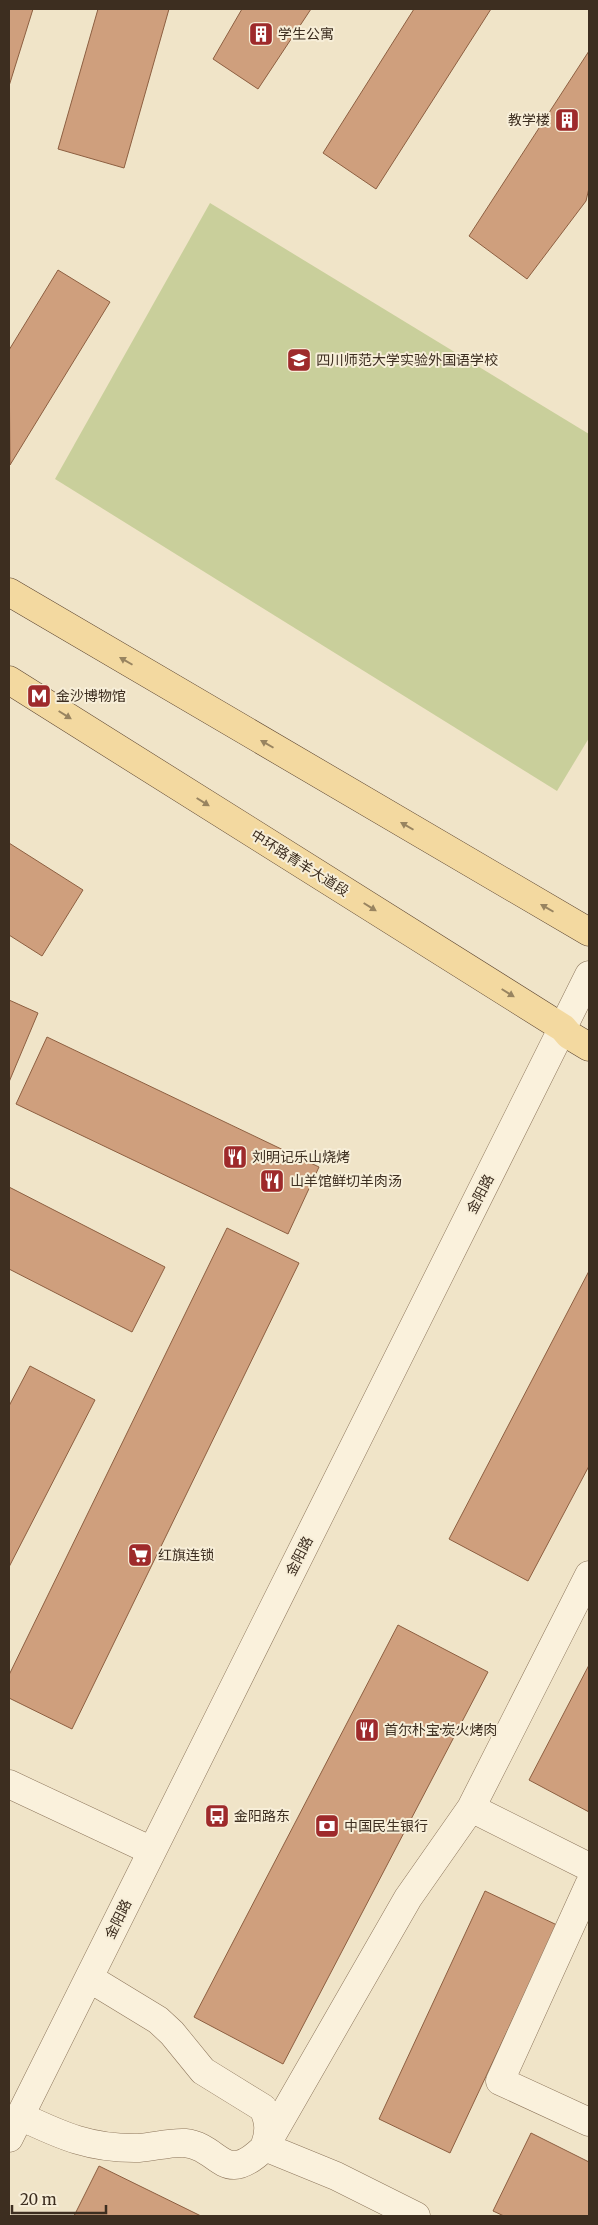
<svg xmlns="http://www.w3.org/2000/svg" width="598" height="2225" viewBox="0 0 598 2225" font-family="Merriweather,'Noto Sans SC',serif">
	<rect width="100%" height="100%" fill="#f0e4c8"/>
	<path fill="#c9cf9b" d="M210,203L589,434V738L557,791L55,479Z"/>
	<path fill="#cf9f7d" stroke="#8d5f41" d="M9,9H33L9,86Z
		M98,9H169L124,168L58,149Z
		M242,9H311L258,89L213,59Z
		M414,9H491L376,189L323,153Z
		M589,51V188L586,201L527,279L469,236Z
		M58,270L110,302L10,465L9,350Z
		M9,843L83,890L42,956L9,935Z
		M9,1000L38,1013L9,1082Z
		M47,1037L319,1167L288,1234L16,1104Z
		M9,1187L165,1267L132,1332L9,1269Z
		M227,1228L299,1263L72,1729L9,1698V1675Z
		M589,1271V1466L528,1581L449,1539Z
		M30,1366L95,1400L9,1567V1406Z
		M398,1625L488,1672L283,2064L194,2017Z
		M589,1665V1812L529,1780Z
		M485,1891L557,1925L450,2153L379,2119Z
		M531,2133L589,2162V2216H504L493,2211Z
		M99,2166L201,2216H74Z"/>
	<g fill="none" stroke-linecap="round" stroke-linejoin="round">
		<defs>
			<path id="minor" d="M9,1784L152,1851
				M471,1808L589,1575
				M589,1885L500,2081L589,2122
				M89,1978L158,2020L172,2033L203,2071L263,2108C269,2121 270,2131 265,2145
				M20,2116C62,2136 91,2149 139,2148C154,2147 170,2142 185,2143C221,2147 223,2188 265,2147L336,2176L416,2216
				M9,2138L589,975
				M265,2147L408,1898L471,1808L589,1867"/>
			<path id="major" d="M9,592L589,932
				M9,680L563,1028L569,1035L589,1047"/>
		</defs>
		<use href="#minor" stroke="#8d765c" stroke-width="29"/>
		<use href="#major" stroke="#5b4430" stroke-width="29"/>
		<use href="#minor" stroke="#faf1dc" stroke-width="28"/>
		<use href="#major" stroke="#f3d9a0" stroke-width="28"/>
	</g>
	<defs><path id="oneway-solid" d="M-6-.8H1V-3.2L6.5 0L1 3.2V.8H-6Z" transform="scale(1.25)"/></defs>
	<g fill="#988460">
		<use href="#oneway-solid" transform="translate(126 661) rotate(-150)"/>
		<use href="#oneway-solid" transform="translate(65 715) rotate(32)"/>
		<use href="#oneway-solid" transform="translate(267 744) rotate(-150)"/>
		<use href="#oneway-solid" transform="translate(203 802) rotate(32)"/>
		<use href="#oneway-solid" transform="translate(407 826) rotate(-150)"/>
		<use href="#oneway-solid" transform="translate(370 907) rotate(32)"/>
		<use href="#oneway-solid" transform="translate(547 908) rotate(-150)"/>
		<use href="#oneway-solid" transform="translate(508 993) rotate(32)"/>
	</g>
	<defs>
		<symbol id="building-square" viewBox="-11 -11 22 22"><rect x="-9" y="-9" width="18" height="18" rx="4" fill="#9e2a2b" stroke="#f7eed8"/><path d="M-4-6H4V6H1V3H-1V6H-4ZM-2.5-4.3h1.7v1.8h-1.7ZM.8-4.3h1.7v1.8H.8ZM-2.5-1h1.7V.8h-1.7ZM.8-1h1.7V.8H.8Z" fill="#fff"/></symbol>
		<symbol id="school-square" viewBox="-11 -11 22 22"><rect x="-9" y="-9" width="18" height="18" rx="4" fill="#9e2a2b" stroke="#f7eed8"/><path d="M0-5L7-2L0 1L-7-2ZM-4 1L0 2.5L4 1V4Q0 6-4 4Z" fill="#fff"/></symbol>
		<symbol id="metro-square" viewBox="-11 -11 22 22"><rect x="-9" y="-9" width="18" height="18" rx="4" fill="#9e2a2b" stroke="#f7eed8"/><path d="M-5.5 5V-5H-3L0 0L3-5H5.5V5H3V-.5L0 4L-3-.5V5Z" fill="#fff"/></symbol>
		<symbol id="restaurant-square" viewBox="-11 -11 22 22"><rect x="-9" y="-9" width="18" height="18" rx="4" fill="#9e2a2b" stroke="#f7eed8"/><path d="M-5-6h1v4h1v-4h1v4h1v-4h1v5L-1.5 .5V6h-2V.5L-5-1ZM5-6V6H3V1.5H1.5Q1.5-4 5-6Z" fill="#fff"/></symbol>
		<symbol id="supermarket-square" viewBox="-11 -11 22 22"><rect x="-9" y="-9" width="18" height="18" rx="4" fill="#9e2a2b" stroke="#f7eed8"/><path d="M-6-5.5h2.5l.6 2H6L4.5 2H-2.5L-4.4-4H-6ZM-1.5 3.2a1.3 1.3 0 1 0 .1 0ZM3 3.2a1.3 1.3 0 1 0 .1 0Z" fill="#fff"/></symbol>
		<symbol id="bus-square" viewBox="-11 -11 22 22"><rect x="-9" y="-9" width="18" height="18" rx="4" fill="#9e2a2b" stroke="#f7eed8"/><path d="M-5-6H5V4H4V6H2V4H-2V6H-4V4H-5ZM-3.5-4V0h7V-4ZM-3.5 1.2v1.5H-2V1.2ZM2 1.2v1.5H3.5V1.2Z" fill="#fff"/></symbol>
		<symbol id="bank-square" viewBox="-11 -11 22 22"><rect x="-9" y="-9" width="18" height="18" rx="4" fill="#9e2a2b" stroke="#f7eed8"/><path d="M-6-4H6V4H-6ZM0-2.3a2.3 2.3 0 1 0 0 4.6a2.3 2.3 0 1 0 0-4.6Z" fill="#fff"/></symbol>
	</defs>
	<g fill-rule="evenodd">
		<use href="#building-square" x="247" y="20" width="28" height="28"/>
		<use href="#building-square" x="553" y="106" width="28" height="28"/>
		<use href="#school-square" x="285" y="346" width="28" height="28"/>
		<use href="#metro-square" x="25" y="682" width="28" height="28"/>
		<use href="#restaurant-square" x="221" y="1143" width="28" height="28"/>
		<use href="#restaurant-square" x="258" y="1167" width="28" height="28"/>
		<use href="#supermarket-square" x="126" y="1541" width="28" height="28"/>
		<use href="#restaurant-square" x="353" y="1716" width="28" height="28"/>
		<use href="#bus-square" x="203" y="1802" width="28" height="28"/>
		<use href="#bank-square" x="313" y="1812" width="28" height="28"/>
	</g>
	<g text-anchor="middle" stroke-width="4" stroke-linejoin="round" paint-order="stroke">
		<g font-size="14" fill="#3d2e20" stroke="#f7eed8" text-anchor="start">
			<text x="278" y="39">学生公寓</text>
			<text x="550" y="125" text-anchor="end">教学楼</text>
			<text x="316" y="365">四川师范大学实验外国语学校</text>
			<text x="56" y="701">金沙博物馆</text>
			<text x="252" y="1162">刘明记乐山烧烤</text>
			<text x="290" y="1186">山羊馆鲜切羊肉汤</text>
			<text x="158" y="1560">红旗连锁</text>
			<text x="384" y="1735">首尔朴宝·炭火烤肉</text>
			<text x="234" y="1821">金阳路东</text>
			<text x="344" y="1831">中国民生银行</text>
		</g>
		<g font-size="14" fill="#3d2e20" stroke="#f7eed8">
			<text transform="translate(300 863) rotate(32)" y="5">中环路青羊大道段</text>
			<text transform="translate(480 1194) rotate(-63)" y="5">金阳路</text>
			<text transform="translate(299 1556) rotate(-63)" y="5">金阳路</text>
			<text transform="translate(118 1919) rotate(-64)" y="5">金阳路</text>
		</g>
	</g>
	<rect width="598" height="2225" fill="none" stroke="#3d2e20" stroke-width="20"/>
	<path d="M12 2205v8h94v-8" fill="none" stroke="#3d2e20" stroke-width="2.5"/>
	<text x="20" y="2205" font-size="15" fill="#3d2e20" stroke="#f7eed8" stroke-width="4" paint-order="stroke">20 m</text>
</svg>
